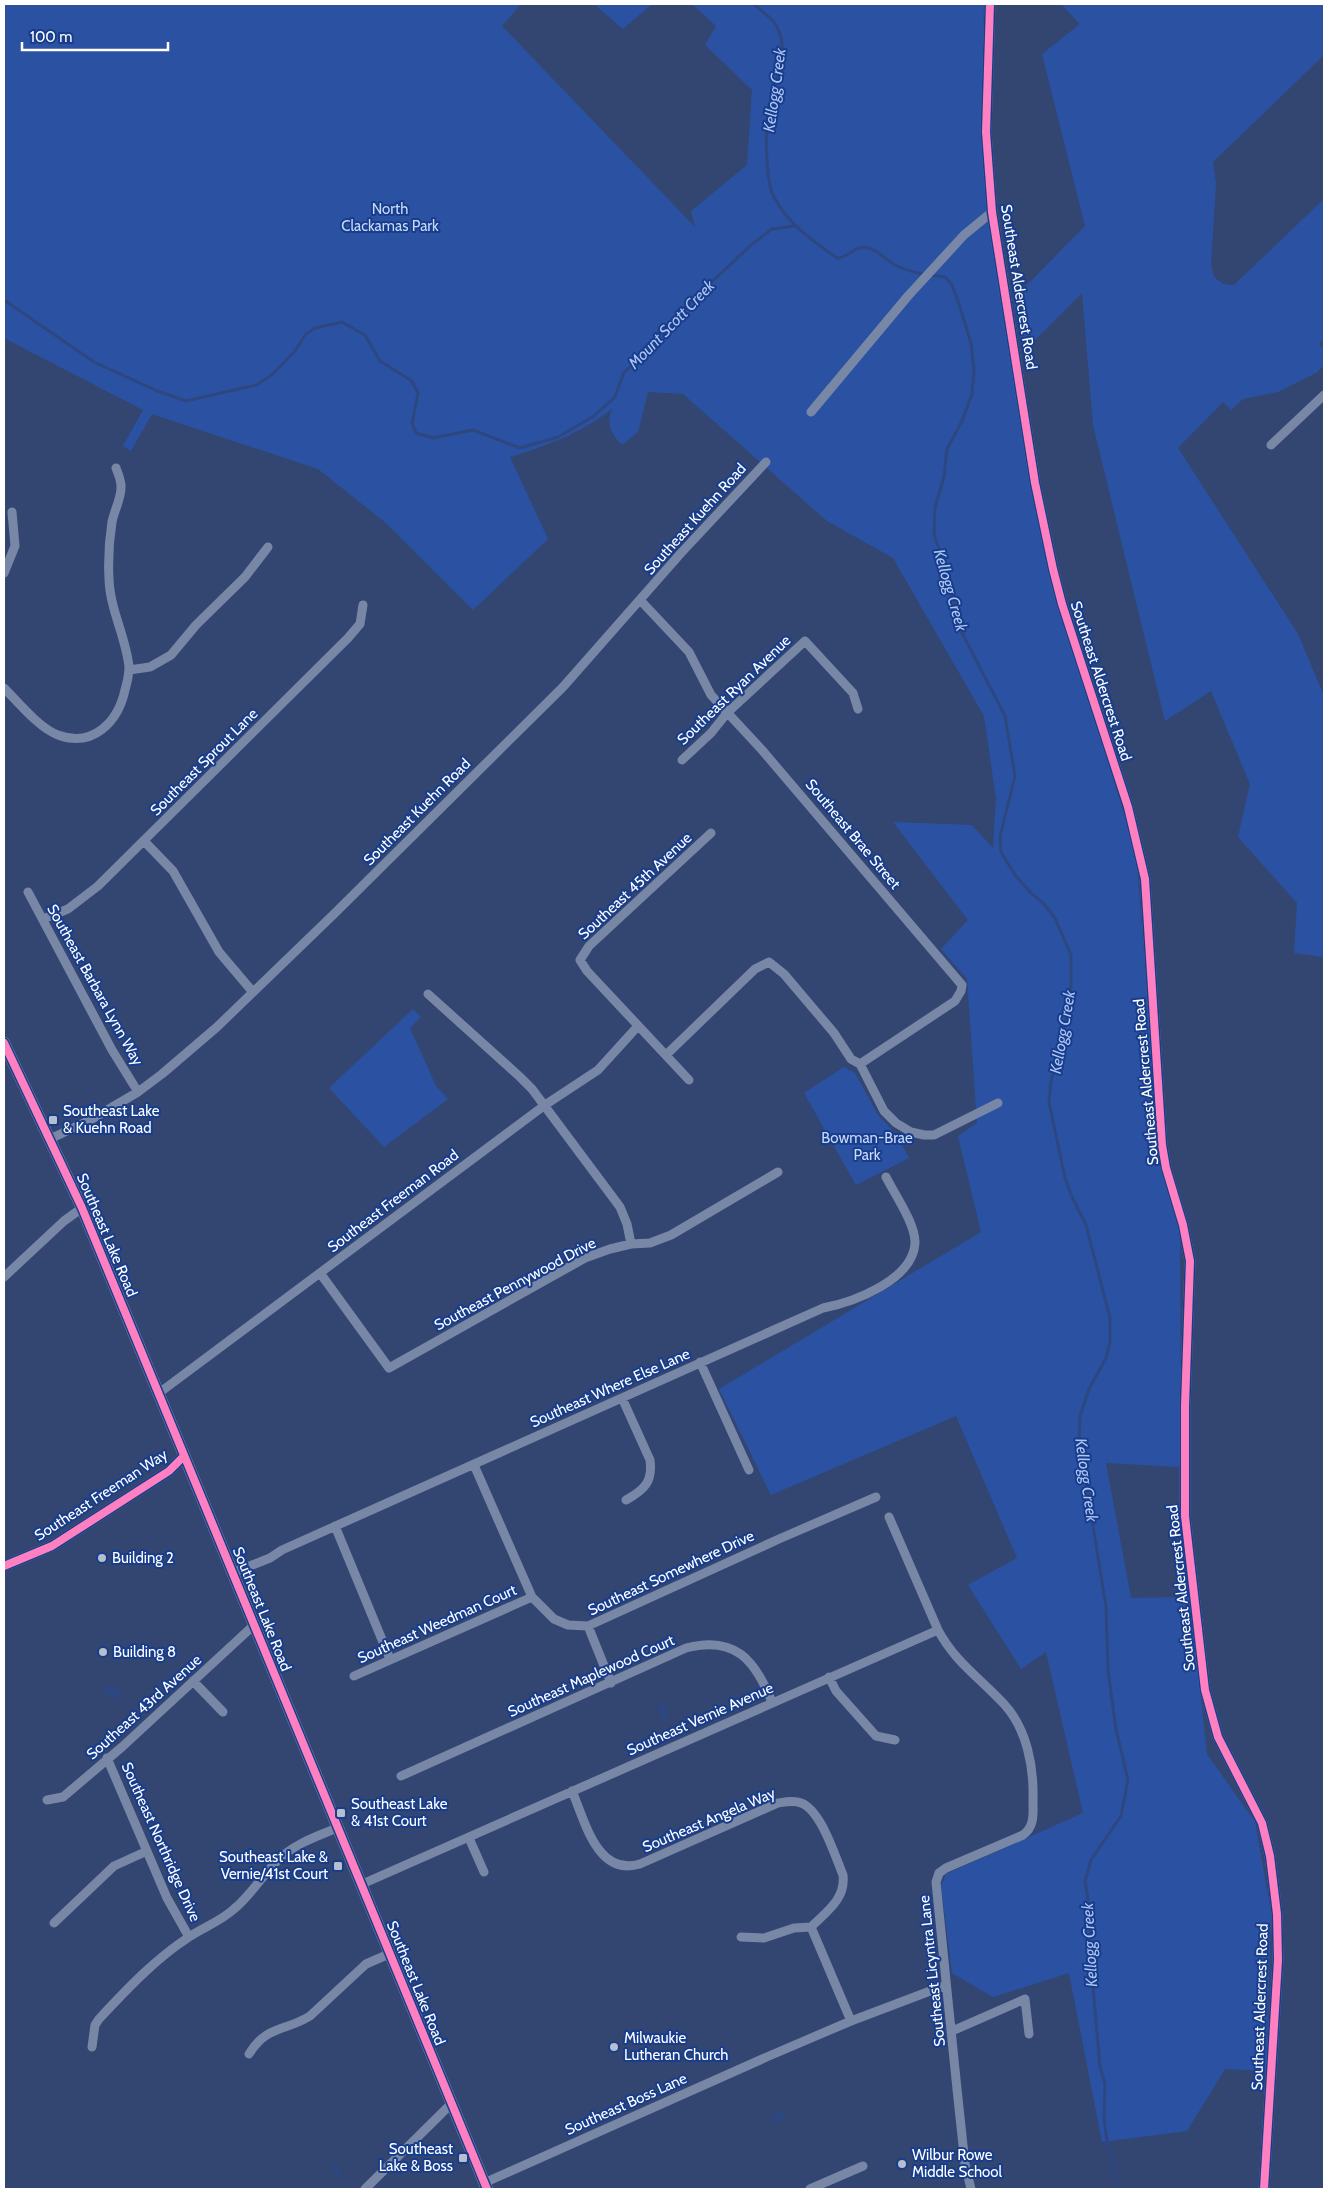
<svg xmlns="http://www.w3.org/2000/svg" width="1328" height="2193" viewBox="0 0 1328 2193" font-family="Cabin,sans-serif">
	<rect width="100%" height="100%" fill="#324671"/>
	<path fill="#2b52a2" d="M4,4H521L502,26L695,227L691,211L747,165L752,90L705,45L716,26L692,4H984L981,134L1051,580L1136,854L1161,1167L1180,1236L1181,1467L1106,1463L1131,1598L1190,1597L1207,1754L1255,1822L1271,1912L1266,2071L1225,2069L1187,2131L1102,2142L1069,1973L993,1997L952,1973L941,1886L946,1874L1083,1813L1046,1652L1021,1669L968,1585L1017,1558L956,1416L771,1495L719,1389L981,1232L958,1136L977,1123L967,979L941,949L968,920L893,822L972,825L993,848L996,799L984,716L893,558L827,521L683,394L648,392L638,432L622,445C611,434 605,422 613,408C582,433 548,445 510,457L548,539L473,610L386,523L318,469L152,414L131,451L123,446L143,410L4,338Z
		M594,4H652L623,29Z
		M1061,4H1324V55L1213,162L1216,184L1211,264L1214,277L1223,284L1234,285L1324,199V338L1319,344L1324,350V365L1316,373L1278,392L1243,399L1231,410L1223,402L1178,448L1298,634L1324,696V957L1294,953L1297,903L1238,837L1250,784L1211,691L1165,721L1093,425L1082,293L1023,352L1013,299L1085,226L1042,54L1080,24Z
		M413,1009L421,1017L410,1028L436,1086L448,1099L384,1147L329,1088Z
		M844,1067L855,1073L878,1115L896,1134L909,1158L856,1185L804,1093Z"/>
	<path fill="#2d4780" d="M106,1686L117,1688L122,1695L115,1700L111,1695L104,1693Z
		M664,1704L670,1718L663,1721L657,1708Z
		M784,2110L787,2117L773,2123L770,2116Z
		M336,2163L342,2177L336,2179L331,2166Z"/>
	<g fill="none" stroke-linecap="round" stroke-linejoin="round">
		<path stroke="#2d4780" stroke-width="3" d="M754,4C760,10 771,17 776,25C791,51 775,80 769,106C765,125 765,181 774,197C788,224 813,241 837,258C848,258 855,246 865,247C876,248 886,260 895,265C911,273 927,275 945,277L952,285L958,301L971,343L974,370L972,394L962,421L947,449L944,477L935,507L934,535L950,578L960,629L1005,716L1015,776L1000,837L1001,852L1015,875L1031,893L1044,904L1055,918L1071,955V998L1051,1081L1049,1102L1065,1178L1072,1197L1086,1225L1110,1318V1342L1106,1358L1089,1389L1080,1416L1079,1438L1106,1607L1108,1671L1116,1729L1128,1780L1121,1816L1091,1860L1085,1881L1092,1925L1087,1948L1092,1976L1100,2067L1105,2084L1104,2119L1108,2148L1112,2154L1116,2189
			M4,300L94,362L155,390L186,401L256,385L272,375L295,351L306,334L315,328L342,322L365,335L380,361L412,381L418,393L412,423L416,433L433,438L473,430L520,448L558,437L594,416L615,397L624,372L636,363L659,332L751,245L772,229L795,226"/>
		<path stroke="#7987a6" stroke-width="9" d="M811,412L908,296L964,235L992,212
			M1271,445L1324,395
			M4,573L15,546L12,512
			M641,601L689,652L711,695L762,750L962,985L961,991L955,1001L860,1064
			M129,670L150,667L171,655L196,625L245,577L268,547
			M4,688C18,702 39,728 58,735C93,748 118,722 125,690C127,683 129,674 129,667C126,637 110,610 109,579C108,560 109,541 112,522C114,511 122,497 121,486C121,480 118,473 116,468
			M682,760L711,733L727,713L805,641L853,693L858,709
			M144,841L173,871L219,952L252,991
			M28,892L112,1050L138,1092
			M43,919L68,909L98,886L348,638L360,624L363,605
			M428,994L519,1076L532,1089L620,1207L627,1224L631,1244
			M666,1055L755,969L769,962L784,974L834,1033L851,1059L860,1064L884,1111L896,1123L911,1132L924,1135H934L998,1103
			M689,1080L587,971L580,960L589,946L711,833
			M50,1139L92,1119L138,1092L162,1074L217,1027L334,914L563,687L681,553L766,462
			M320,1273L389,1368L585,1258L610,1249L631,1244L650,1243L671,1235L778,1172
			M4,1277L64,1221L82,1208
			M700,1362L749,1470
			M159,1393L545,1105L598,1070L638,1026
			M622,1398L650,1460C653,1482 644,1490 626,1500
			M474,1465L532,1597L554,1619L568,1625L588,1626L779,1539L876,1497
			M889,1517L938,1630C955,1662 980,1678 1004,1704C1027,1729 1034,1767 1033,1800C1033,1814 1035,1826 1023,1835L946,1868L939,1873L936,1882L957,2089L965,2164L971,2189
			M335,1526L390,1659
			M232,1573L270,1558L282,1550L823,1308C854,1302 913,1280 915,1243C916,1225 894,1193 886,1177
			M588,1626L611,1683
			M354,1676L532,1597
			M829,1677L836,1691L876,1736L895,1740
			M193,1681L223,1712
			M107,1758L167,1898L189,1937
			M401,1776L686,1648C735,1635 755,1660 772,1702
			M572,1791C585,1821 597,1877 640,1864L778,1803C785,1802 794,1800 801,1803C821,1810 835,1856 843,1875C846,1899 826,1912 811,1927
			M47,1800L63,1797L122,1747L254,1625
			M469,1838L484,1872
			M360,1885L938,1630
			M54,1923L114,1866L147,1851
			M811,1927L851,2021
			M741,1937L764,1938L794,1928L811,1927
			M952,2031L1025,1999L1029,2034
			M92,2047L95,2025L99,2019C126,1990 155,1959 189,1937C204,1927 221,1921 234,1909C251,1895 262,1876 277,1861C294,1844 315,1837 337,1828
			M249,2054C267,2025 284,2032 310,2016L366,1964L389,1954
			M484,2183L769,2056L851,2021L946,1985
			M365,2189L451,2104
			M810,2189L863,2166"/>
		<path stroke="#7987a6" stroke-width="11" d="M990,4L986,132L992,212L1035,483L1053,569L1062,604L1128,807L1145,879L1162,1145L1166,1168L1183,1225L1190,1261L1185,1406V1516L1205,1690L1218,1737L1262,1823L1270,1856L1277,1914L1278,1960L1264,2189
			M4,1566L52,1546L169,1471L184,1456"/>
		<path stroke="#7582a1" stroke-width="12" d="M4,1043L82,1208L487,2189"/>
		<defs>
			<path id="cycleway" d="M990,4L986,132L992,212L1035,483L1053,569L1062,604L1128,807L1145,879L1162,1145L1166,1168L1183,1225L1190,1261L1185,1406V1516L1205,1690L1218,1737L1262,1823L1270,1856L1277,1914L1278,1960L1264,2189
				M4,1043L82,1208L487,2189
				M4,1566L52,1546L169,1471L184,1456"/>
		</defs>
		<use href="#cycleway" stroke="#173d8c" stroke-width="11"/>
		<use href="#cycleway" stroke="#ff80c0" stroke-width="8"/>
	</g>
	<g fill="#b7becd" stroke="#173d8c" stroke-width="2">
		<rect x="48" y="1115" width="10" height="10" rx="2.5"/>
		<circle cx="102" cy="1558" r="5"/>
		<circle cx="103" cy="1652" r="5"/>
		<rect x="336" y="1808" width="10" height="10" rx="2.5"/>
		<rect x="333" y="1861" width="10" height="10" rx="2.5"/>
		<circle cx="614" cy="2047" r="5"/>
		<rect x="458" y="2153" width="10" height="10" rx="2.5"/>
		<circle cx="902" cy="2164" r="5"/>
	</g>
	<g text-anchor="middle" stroke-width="4" stroke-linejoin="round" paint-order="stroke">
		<g font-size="15" fill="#c8d9fa" stroke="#173d8c">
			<text x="390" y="214">North<tspan x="390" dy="17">Clackamas Park</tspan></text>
			<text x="867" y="1143">Bowman-Brae<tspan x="867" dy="17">Park</tspan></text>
		</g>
		<g font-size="15" fill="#fff" stroke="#173d8c">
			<text transform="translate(1019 287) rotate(81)" y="5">Southeast Aldercrest Road</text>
			<text transform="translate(695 519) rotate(-48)" y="5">Southeast Kuehn Road</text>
			<text transform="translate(1101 681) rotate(72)" y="5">Southeast Aldercrest Road</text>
			<text transform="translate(734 690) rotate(-44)" y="5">Southeast Ryan Avenue</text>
			<text transform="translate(204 762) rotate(-45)" y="5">Southeast Sprout Lane</text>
			<text transform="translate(417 812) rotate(-45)" y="5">Southeast Kuehn Road</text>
			<text transform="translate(853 834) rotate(50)" y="5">Southeast Brae Street</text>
			<text transform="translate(635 886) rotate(-43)" y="5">Southeast 45th Avenue</text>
			<text transform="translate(95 985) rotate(61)" y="5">Southeast Barbara Lynn Way</text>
			<text transform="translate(1146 1082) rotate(-95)" y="5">Southeast Aldercrest Road</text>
			<text transform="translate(393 1201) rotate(-37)" y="5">Southeast Freeman Road</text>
			<text transform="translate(107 1235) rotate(67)" y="5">Southeast Lake Road</text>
			<text transform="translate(515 1284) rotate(-28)" y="5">Southeast Pennywood Drive</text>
			<text transform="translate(610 1388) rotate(-24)" y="5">Southeast Where Else Lane</text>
			<text transform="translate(101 1495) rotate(-33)" y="5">Southeast Freeman Way</text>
			<text transform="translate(671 1573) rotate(-25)" y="5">Southeast Somewhere Drive</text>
			<text transform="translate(1181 1588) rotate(-96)" y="5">Southeast Aldercrest Road</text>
			<text transform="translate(262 1609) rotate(68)" y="5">Southeast Lake Road</text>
			<text transform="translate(437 1624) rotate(-24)" y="5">Southeast Weedman Court</text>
			<text transform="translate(591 1676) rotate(-24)" y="5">Southeast Maplewood Court</text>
			<text transform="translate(144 1707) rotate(-42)" y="5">Southeast 43rd Avenue</text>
			<text transform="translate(700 1719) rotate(-24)" y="5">Southeast Vernie Avenue</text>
			<text transform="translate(709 1820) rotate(-23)" y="5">Southeast Angela Way</text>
			<text transform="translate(161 1842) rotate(66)" y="5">Southeast Northridge Drive</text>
			<text transform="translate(932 1971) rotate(-96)" y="5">Southeast Licyntra Lane</text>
			<text transform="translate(416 1983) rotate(68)" y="5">Southeast Lake Road</text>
			<text transform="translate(1260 2007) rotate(-88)" y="5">Southeast Aldercrest Road</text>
			<text transform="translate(626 2104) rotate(-24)" y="5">Southeast Boss Lane</text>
		</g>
		<g font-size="15" fill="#fff" stroke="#173d8c" text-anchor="start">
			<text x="63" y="1116">Southeast Lake<tspan x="63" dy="17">&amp; Kuehn Road</tspan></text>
			<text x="112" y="1563">Building 2</text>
			<text x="113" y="1657">Building 8</text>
			<text x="351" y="1809">Southeast Lake<tspan x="351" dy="17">&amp; 41st Court</tspan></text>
			<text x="328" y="1862" text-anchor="end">Southeast Lake &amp;<tspan x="328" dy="17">Vernie/41st Court</tspan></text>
			<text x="624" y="2043">Milwaukie<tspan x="624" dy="17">Lutheran Church</tspan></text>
			<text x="453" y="2154" text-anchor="end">Southeast<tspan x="453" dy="17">Lake &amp; Boss</tspan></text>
			<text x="912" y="2160">Wilbur Rowe<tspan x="912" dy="17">Middle School</tspan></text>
		</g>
		<g font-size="16" font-style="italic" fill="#aec6f6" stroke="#173d8c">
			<text transform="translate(774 90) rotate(-82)" y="6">Kellogg Creek</text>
			<text transform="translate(671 324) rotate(-46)" y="6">Mount Scott Creek</text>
			<text transform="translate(951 590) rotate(74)" y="6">Kellogg Creek</text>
			<text transform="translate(1062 1032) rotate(-80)" y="6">Kellogg Creek</text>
			<text transform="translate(1087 1480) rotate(82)" y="6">Kellogg Creek</text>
			<text transform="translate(1089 1945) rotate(-93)" y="6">Kellogg Creek</text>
		</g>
	</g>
	<rect width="1328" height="2193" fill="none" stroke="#ffffff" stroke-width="10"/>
	<path d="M22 42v8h146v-8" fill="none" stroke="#ffffff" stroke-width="2.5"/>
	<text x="30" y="42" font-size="15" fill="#ffffff" stroke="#173d8c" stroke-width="4" paint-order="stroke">100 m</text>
</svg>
